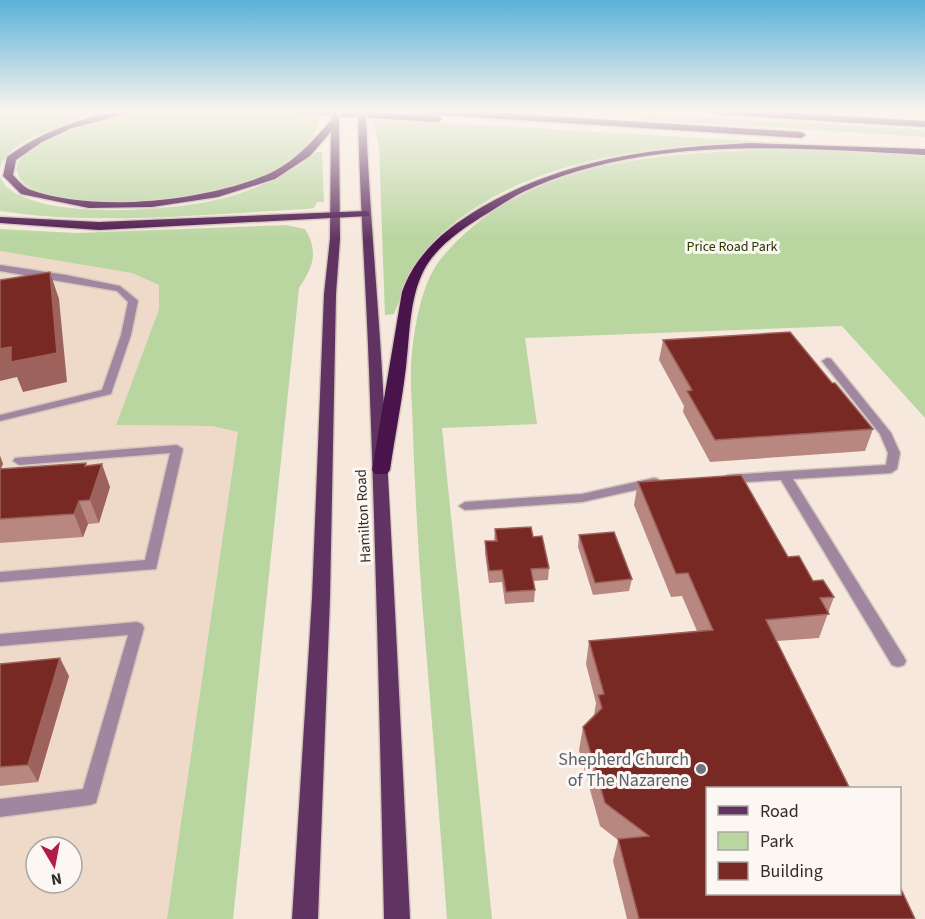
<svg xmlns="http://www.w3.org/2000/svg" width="925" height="919" viewBox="0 0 925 919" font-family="'Source Sans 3',sans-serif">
	<rect width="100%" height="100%" fill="#f7e8dd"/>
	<path fill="#efdaca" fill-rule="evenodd" d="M0,251L132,273L159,285V309L116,425L212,426L238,432L167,919H0ZM36,847H72V883H36Z"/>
	<path fill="#b9d5a0" d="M0,111H127C96,117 9,133 0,168Z
		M158,111H252L321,115C307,197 138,209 74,199C58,197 33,193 22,181C19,179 18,173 16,169C30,126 119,116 158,111Z
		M507,111H613L925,130V137Z
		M798,111H925V118Z
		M373,119L787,143C776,146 762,144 751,145C725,145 699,146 673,148C593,155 503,178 442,233C418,255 405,285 394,314L385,315L379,146Z
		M805,149L925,155V418L842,326L525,338L537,424L442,428L492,919H447C439,813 431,707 422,600C418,545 415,491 413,436C413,413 410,389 411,366C413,335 420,285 440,260C525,153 681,152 805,149Z
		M317,152H322L324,202H317L314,208L307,209C205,214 101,226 0,211V177C2,180 5,185 8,188C48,221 180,211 228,197C260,187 291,174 317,152Z
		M286,225L305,229C319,252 313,267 299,288L233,919H167L238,432L212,426L116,425L159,309V285L132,273L0,251V229L76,233Z"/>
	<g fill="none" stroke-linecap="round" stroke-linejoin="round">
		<defs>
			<path id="service" d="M0,265L66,275L120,286L136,299L138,301L131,335L111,394L0,421V415L102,390L121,335L128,302L117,291L0,271Z
				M827,358L831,359L891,433L900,453L897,469L891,473L793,479L904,657L906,661L904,665L898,667L892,665L781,480L728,483L722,479L728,475L886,465L888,453L880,434L822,361Z
				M177,445L183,449L156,569L0,582V572L145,560L170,453L19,465L13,461L15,458Z
				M654,478L658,479L660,482L658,485L582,502L465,510L459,506L465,502L582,494Z
				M137,622L142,624L144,628L96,803L90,805L0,817V799L83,789L128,635L0,646V634Z"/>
			<path id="primary" d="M362,116L366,118C369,203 377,287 382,371C393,554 401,736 410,919H384C380,736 376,554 369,371C366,287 360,203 358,118Z
				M335,119L339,121L340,239L336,294L330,598L318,919H292L312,598L324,294L330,239L331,121Z"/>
			<path id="motorway" d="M117,111H138L72,128L42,142L16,160L13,175C18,180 24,188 31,190C95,213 204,201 266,175C294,163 313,141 332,119L340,121L310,156L275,179L218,197L152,207L89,208L21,194L3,176L7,157C41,132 77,120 117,111Z
				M296,111H349L438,116L442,119L438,122L300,114Z
				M421,111H470L801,132L806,135L801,138L425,114Z
				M706,111H757L925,121V127L710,114Z
				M750,143L925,149V155C793,148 646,134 523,192C511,198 500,206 488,213C465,227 437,245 424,270C409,299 410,335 406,367C402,401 395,436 390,470L387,474H375L372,470L402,292C416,253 446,228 482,207C567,158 654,148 750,143Z
				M365,211L369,212V216L99,230L0,223V217L99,222Z"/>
		</defs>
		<use href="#service" stroke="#d3c6bc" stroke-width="3"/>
		<use href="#primary" stroke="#d3c6bc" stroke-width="3"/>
		<use href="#motorway" stroke="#d3c6bc" stroke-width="3"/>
		<use href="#service" fill="#a186a0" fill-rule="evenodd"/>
		<use href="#primary" fill="#613362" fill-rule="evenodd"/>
		<use href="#motorway" fill="#49134b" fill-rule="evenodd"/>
		<defs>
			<path id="primary-bridge" d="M362,111V118
				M335,121L336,111"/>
		</defs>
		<use href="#primary-bridge" stroke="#d3c6bc" stroke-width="10" stroke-linecap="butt"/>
		<use href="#primary-bridge" stroke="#613362" stroke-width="8"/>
	</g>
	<path fill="#b88880" d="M663,340L832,383L873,429L865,451L710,462L683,412L684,406L659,360Z
		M0,456L3,464L1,469L86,463L87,466L110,487L99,523L88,524L83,537L0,543Z
		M638,482L788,557L813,581L834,597L819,638L777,641L915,919H627L613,861L618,840L600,826L579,750L583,727L594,715L596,703L586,664L589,641L697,631L682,596L671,597L634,505Z
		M495,529L533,537L549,568L548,580L533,581L535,590L534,602L505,604L502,582L489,583L485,553V541H494Z
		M579,535L632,579L629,591L593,595L578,547Z
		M0,664L69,676L38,782L0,786Z"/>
	<path fill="#9e625c" d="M50,272L59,299L67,382L23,392L17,377L0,381V349Z
		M0,456L3,464L0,470Z
		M102,464L110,487L99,523L90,500Z
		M79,501L88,524L83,537L74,514Z
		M60,658L69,676L38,782L28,765Z"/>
	<path fill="#782924" stroke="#9e625c" stroke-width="1.5" d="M50,272L57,353L11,362V347L0,349V280Z
		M790,332L832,383H835L873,429L715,440L687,391L692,390L663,340Z
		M86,463L85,466L102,464L90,500L79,501L74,514L0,519V469Z
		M741,475L788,557L799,556L813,581L823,580L834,597L820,598L829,614L766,620L850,789H708V894H900V887L915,919H639L618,839L649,836L605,803L583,727L602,708L598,695L604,694L589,641L713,630L688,573L676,574L638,482Z
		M531,527L533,537L542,536L549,568L531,569L535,590L506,592L502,570L489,571L485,541H497L495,529Z
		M614,532L632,579L595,583L579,535Z
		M60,658L28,765L0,767V664Z"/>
	<linearGradient id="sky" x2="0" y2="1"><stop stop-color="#59b1d7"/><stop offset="0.46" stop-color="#fbf5f0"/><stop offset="1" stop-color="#fbf5f0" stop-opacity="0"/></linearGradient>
	<rect width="925" height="240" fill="url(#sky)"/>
	<circle fill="#6b7280" stroke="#fdf7f3" stroke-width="2" cx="701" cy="769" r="6"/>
	<g text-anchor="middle" stroke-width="6" stroke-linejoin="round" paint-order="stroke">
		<g font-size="14" fill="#223900" stroke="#fdf7f3">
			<text x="732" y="251">Price Road Park</text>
		</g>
		<g font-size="15" fill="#312c28" stroke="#fdf7f3">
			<text transform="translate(363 516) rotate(-93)" y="5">Hamilton Road</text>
		</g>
		<g font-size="18" fill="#5b616d" stroke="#fdf7f3" text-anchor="end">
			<text x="689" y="765">Shepherd Church<tspan x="689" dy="21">of The Nazarene</tspan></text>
		</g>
	</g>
	<rect x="706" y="787" width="195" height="108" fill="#fdf7f3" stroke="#aba6a2" stroke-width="1.5"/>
	<rect x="718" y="806" width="30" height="9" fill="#613362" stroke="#aba6a2" stroke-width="1.5"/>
	<text x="760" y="817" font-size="18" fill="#312c28">Road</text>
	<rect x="718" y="832" width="30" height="18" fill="#b9d5a0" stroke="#aba6a2" stroke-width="1.5"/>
	<text x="760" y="847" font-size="18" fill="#312c28">Park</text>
	<rect x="718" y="862" width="30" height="18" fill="#782924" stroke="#aba6a2" stroke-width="1.5"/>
	<text x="760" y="877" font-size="18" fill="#312c28">Building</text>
	<g transform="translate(54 865) rotate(170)"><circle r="28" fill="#fdf7f3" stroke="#aba6a2" stroke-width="1.5"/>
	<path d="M0-4.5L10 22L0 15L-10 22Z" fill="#b01e47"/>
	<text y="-9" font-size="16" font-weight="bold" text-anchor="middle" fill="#312c28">N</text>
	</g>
</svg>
